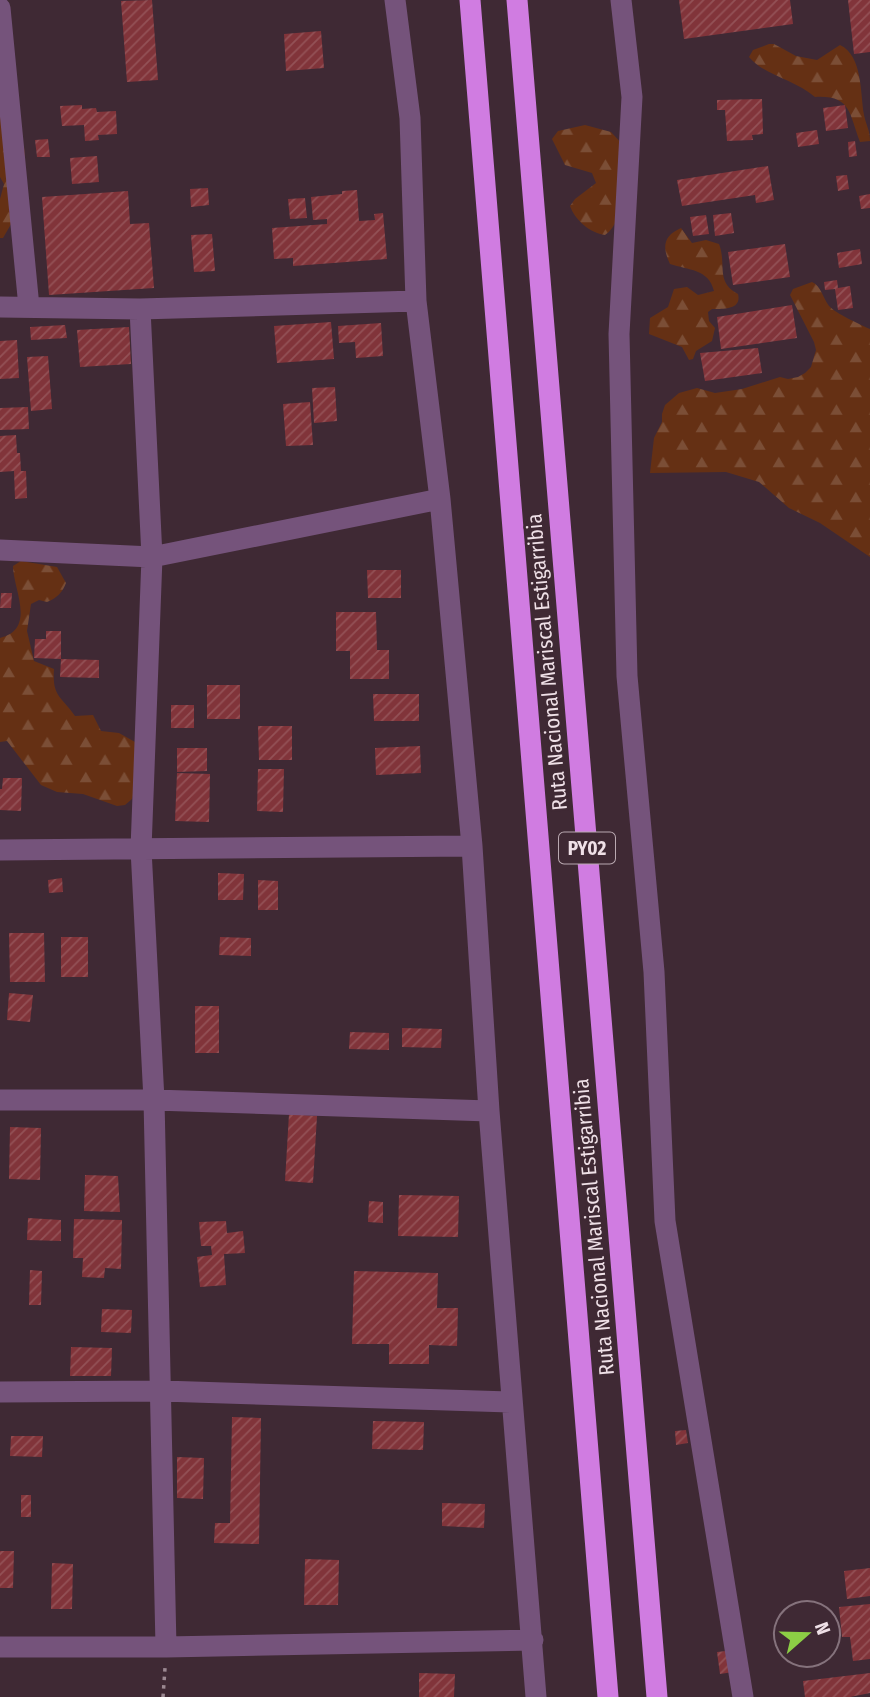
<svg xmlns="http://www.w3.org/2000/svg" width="870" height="1697" viewBox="0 0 870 1697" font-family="'Fira Sans Condensed',sans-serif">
	<defs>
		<pattern id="forest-firs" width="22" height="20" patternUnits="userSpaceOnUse" patternTransform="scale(1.75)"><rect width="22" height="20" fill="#653014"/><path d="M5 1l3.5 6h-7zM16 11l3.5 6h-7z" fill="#7b4e36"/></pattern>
		<pattern id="building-hatch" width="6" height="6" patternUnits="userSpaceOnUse" patternTransform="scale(1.75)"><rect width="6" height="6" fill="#81343a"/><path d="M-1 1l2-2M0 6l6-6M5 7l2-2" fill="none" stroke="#935156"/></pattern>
	</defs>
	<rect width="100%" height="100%" fill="#3f2934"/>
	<path fill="url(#forest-firs)" d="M769,44H774L796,56L817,60L840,45C863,56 860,93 864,115C866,125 870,130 870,141L860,142C849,113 851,95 815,97C794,79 765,76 749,57L753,50Z
		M0,81L18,139L24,147L25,156L16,183L14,219L3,238H0V199L4,184L0,177Z
		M585,125L611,132L624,146C623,171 627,221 605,235C590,233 575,220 570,206L575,199L596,183L592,173L565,165L552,139L558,131Z
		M681,228L692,243L706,240L719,244C727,265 715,282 738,294C742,310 723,309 712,309L708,312L709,321L715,328L712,341L696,351L693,359L689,360L682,347L649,334L650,318L668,307L674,289L687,287L698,295L714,291C709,269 688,270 670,264C662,247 663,236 681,228Z
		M812,282C821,286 823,298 829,306C835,313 861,325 870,329V557L820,523L789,508L759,482L726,472L650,473L654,438L662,422V414L665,405L679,393L697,388L715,393L742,389L780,377L788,379L798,377L805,373L811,367L816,350L814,342L790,295L793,289Z
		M21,561L57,567L66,583C62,593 57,598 47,602L39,600L31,604L27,631L34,661L54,669C52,697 61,696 75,716L93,715L101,731L119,733L135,742V789L132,799L125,805L117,806L83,794L57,792L41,785L7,741L0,742V638C37,629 13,589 13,566Z"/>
	<path fill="url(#building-hatch)" d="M152,0L158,80L127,82L121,1Z
		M679,0H790L793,24L684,39Z
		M848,0H870V52L854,54Z
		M321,31L324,68L286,71L284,34Z
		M762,99L763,134L752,135L753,140L727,141L725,110H717V100Z
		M82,105V109L96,108L97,112L116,111L117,134L98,135L99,140L85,141L84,125L62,126L60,106Z
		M845,105L848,128L826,131L823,108Z
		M817,130L819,144L798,147L796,133Z
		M48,139L50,157H37L35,140Z
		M855,141L857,156L849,157L848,142Z
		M97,156L99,182L72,184L70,158Z
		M768,166L774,200L756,203L755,195L682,206L677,180Z
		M847,175L849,189L838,191L836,176Z
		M208,188L209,205L191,207L190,189Z
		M357,190L359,221L375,220L374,214L383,213L387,259L293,266V258L274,259L272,228L327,224V219L313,220L311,197L342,194V191Z
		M128,191L130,224L149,223L154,288L49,295L42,197Z
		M870,194V208L861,209L859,196Z
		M305,198L307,218L290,219L288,199Z
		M731,213L734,233L715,236L713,215Z
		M706,215L709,234L693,236L690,217Z
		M212,234L215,271L194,272L191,235Z
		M785,244L790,277L733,285L728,252Z
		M860,249L862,264L839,268L837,253Z
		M837,280L838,288L850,286L853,308L838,310L835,289L825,290L824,282Z
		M792,305L797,338L721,349L717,317Z
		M331,322L334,359L277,363L274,326Z
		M381,323L383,356L356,358L355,342L339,343L338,326Z
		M65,325L67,338L31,340L30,327Z
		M129,327L131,364L80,367L77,330Z
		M17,340L19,378L0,379V341Z
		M758,348L762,373L705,381L700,353Z
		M48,356L52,409L31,411L27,357Z
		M335,387L337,421L314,423L312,388Z
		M310,402L313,445L286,446L283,404Z
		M28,407L29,429L0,430V408Z
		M16,435L17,453H20L21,471H26L27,498L15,499L14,471L0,472V436Z
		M367,570H401V598H368Z
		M1,593H12L11,608H0Z
		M336,612H376L377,650H389V679H350V651H336Z
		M46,631H61V659L34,658L35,639H46Z
		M61,659L99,660V678L60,677Z
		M207,685H240V719H207Z
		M373,694H419V721H374Z
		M171,705H194V728H171Z
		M258,726H292V760H259Z
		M420,746L421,773L376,775L375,748Z
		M177,748H207V771L177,772Z
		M258,769H284L283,812L257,811Z
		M177,773L210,774L209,822L175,821Z
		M3,778H22L21,811L0,810V789H2Z
		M218,873L244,874L243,900H218Z
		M62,878L63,892L49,893L48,880Z
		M258,880L278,881V910H258Z
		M9,933H44L45,982H10Z
		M61,937H88V977H61Z
		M220,937L251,938V956L219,955Z
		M9,993L33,995L30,1022L7,1020Z
		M195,1006H219V1053H195Z
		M402,1028L442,1029L441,1048L402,1047Z
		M350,1032L389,1033V1050L349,1049Z
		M289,1114L317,1116L313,1183L285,1181Z
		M10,1127L41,1128L40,1180L9,1179Z
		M85,1175L118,1176L120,1212L84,1211Z
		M399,1195L459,1196L458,1237L398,1236Z
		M369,1201L383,1202V1223L368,1222Z
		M28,1218L61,1220V1241L27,1240Z
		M74,1219L122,1220L121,1269L105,1268L104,1278L82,1277L83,1258H73Z
		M226,1221L227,1233L243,1231L245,1253L224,1254L226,1285L200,1287L197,1257L212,1255L211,1246H201L199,1222Z
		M30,1270L42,1271L41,1305H29Z
		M354,1271L438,1273L437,1308H458L457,1346L429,1345V1364H389V1344H352Z
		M102,1309L132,1310L131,1333L101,1332Z
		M71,1347L112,1348L111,1376H70Z
		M232,1417L261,1418L259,1544L214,1543L215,1523H230Z
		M373,1421L424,1422L423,1450L372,1449Z
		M686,1430L688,1443L676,1445L675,1431Z
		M11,1436H43L42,1457L10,1456Z
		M177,1457L204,1458L203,1499L177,1498Z
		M21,1495H31V1517H21Z
		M442,1503L485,1504L484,1528L442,1526Z
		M0,1551H14L13,1588H0Z
		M305,1559L339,1560L338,1605H304Z
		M52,1563L73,1564L72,1609H51Z
		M870,1568V1596L847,1599L844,1571Z
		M870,1604V1659L853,1661L850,1637H842L839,1607Z
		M744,1649L746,1670L720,1674L717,1652Z
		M419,1673L455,1674L454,1697H419Z
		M870,1673V1693L850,1697H805L803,1681Z"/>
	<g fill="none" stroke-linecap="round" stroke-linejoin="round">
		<path stroke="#9b8891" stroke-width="3.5" stroke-dasharray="3.5 5" stroke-linecap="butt" d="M163,1697L165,1668"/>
		<path stroke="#75537b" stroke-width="21" d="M395,0L410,118L416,301L440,499L472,846L489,1111L536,1697
			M621,0L632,97L619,334L627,676L654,972L665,1221L743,1697
			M0,8L29,307
			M0,307L140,309L416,301
			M140,309L152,557L141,849L154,1100L166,1647
			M0,550L152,557L440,499
			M0,850L472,846
			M0,1100H154L489,1111
			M0,1392L162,1391L512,1402
			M0,1647H166L533,1640"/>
		<path stroke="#d07ce1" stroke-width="21" d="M470,0L608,1697
			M517,0L657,1697"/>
	</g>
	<g text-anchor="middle" stroke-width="5" stroke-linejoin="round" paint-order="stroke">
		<rect fill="#3f2934" stroke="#baa9b1" stroke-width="2" x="559" y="832.5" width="56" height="31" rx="5"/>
		<g font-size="19" font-weight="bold" fill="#efe0e7">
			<text x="587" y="855">PY02</text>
		</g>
		<g font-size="21" fill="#efe0e7" stroke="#3f2934">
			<text transform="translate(547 662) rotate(-95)" y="7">Ruta Nacional Mariscal Estigarribia</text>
			<text transform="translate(594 1227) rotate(-95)" y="7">Ruta Nacional Mariscal Estigarribia</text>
		</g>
	</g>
	<g transform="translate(807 1634) rotate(70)"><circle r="33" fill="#3f2934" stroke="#85727c" stroke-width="2"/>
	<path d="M0-5L12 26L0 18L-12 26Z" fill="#8cce45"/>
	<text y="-10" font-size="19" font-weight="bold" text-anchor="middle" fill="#efe0e7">N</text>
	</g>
</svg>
